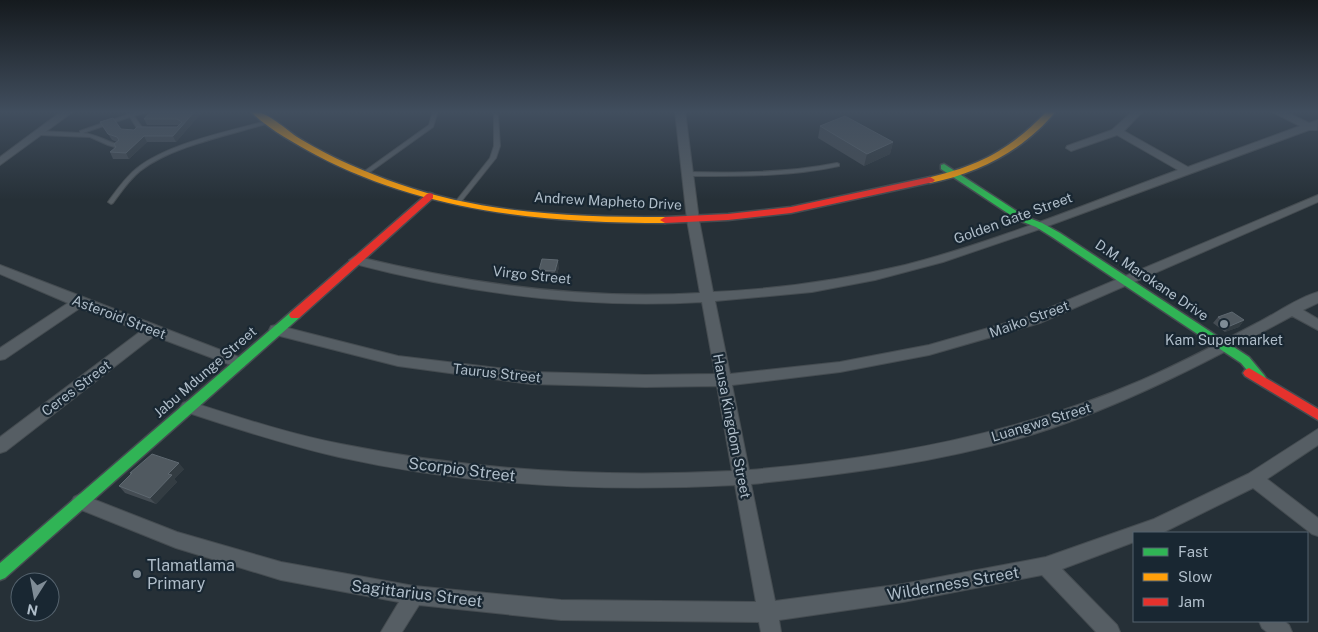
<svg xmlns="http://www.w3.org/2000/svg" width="1318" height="632" viewBox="0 0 1318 632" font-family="'Public Sans',sans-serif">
	<rect width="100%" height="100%" fill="#263037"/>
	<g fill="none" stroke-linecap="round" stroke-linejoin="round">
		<defs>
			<path id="lane" d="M142,111H151L134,116L142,127L148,128V130H138L130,117L83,133C97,134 107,142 120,145L121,146L118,148L108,145L90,137L40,135L37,133L40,131L80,133V131L129,114Z
				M433,111H438L433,127L366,175H362V173L429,125Z
				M494,114L498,115L500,146L496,158L460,203H456V201L490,158L494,146Z
				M267,121H269V123C230,135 172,146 140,171C129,180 121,192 113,203L111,204L108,202C116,191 125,178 136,169C166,144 229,131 267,121Z
				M837,163L839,164V166C789,177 738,176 687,176L684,174L687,172C737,173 787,173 837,163Z"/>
			<path id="street" d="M62,111H74L0,165V157Z
				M675,111H685L699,220L713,292C778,289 842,280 905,265C998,241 1088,203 1178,170L1117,135L1071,151L1066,148L1067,146L1112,130L1133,111H1143L1124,131L1188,167L1300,126L1270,111H1284L1309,123L1318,120L1317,130H1309L1037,230L943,262L875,280L812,292L715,301L730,374L840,362L929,345L1030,316L1318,195V202L1040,323L929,355L840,372L732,385L749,470C886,458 1015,435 1142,380C1181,363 1219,343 1257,323C1277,313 1297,298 1318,292V303L1303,310L1318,319V330L1292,316C1209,361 1125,405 1034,434C943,462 847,474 751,484L775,601L903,584L1046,557L1154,519L1248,474L1318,429V445L1267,479L1318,518V536L1312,534L1253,488L1164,532L1134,533V542L1062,569L1117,625L1120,632H1096L1042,575L903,602L779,620L781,632H761L759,622L561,620L419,605L402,632H381L399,602L281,580L176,548L74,507L71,502L74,497L80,494L177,532L281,562L414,586L561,600L756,602L735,485C602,492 469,486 339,457C286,445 234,428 183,411L180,407L183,403L188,401C238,417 289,434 341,444C470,470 601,478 732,471L717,386L645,387L531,384L398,366L276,335L271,334L269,330L271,326L276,325L398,356L531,372L645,375L715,374L702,302C583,309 465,293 351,263L349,260L355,256C468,284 583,300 700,293L687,220Z
				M0,265L244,359L246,363L244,367L239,368L154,336L6,451L0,453V437L141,331L80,308L5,359L0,360V348L68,303L0,274Z
				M1259,621H1284L1289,625L1292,632H1267L1262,628Z"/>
			<path id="fast" d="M944,164L1024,216L1042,223L1060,233L1249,357L1264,375L1266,378L1264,381H1256L1241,363L1052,237L1036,227L1018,220L941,169V165Z
				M295,311L301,315L299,318L5,578L0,580V563L291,312Z"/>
			<path id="slow" d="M250,111C269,111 286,131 302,140C332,158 365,172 399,184C484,214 576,217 665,217L670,220L665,223C545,223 424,212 316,155C294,143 268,129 250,111Z
				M1047,111H1056C1024,150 979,173 930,183L925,180L927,178C979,166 1010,150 1047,111Z"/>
			<path id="jam" d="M930,177L935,180L933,182L791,213L728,220L665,223L660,220L665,217L728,214L791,207Z
				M430,193L433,194V198L299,318H291L289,315L291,312L427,194Z
				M1249,368L1318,409V420L1245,376L1243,373L1245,370Z"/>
		</defs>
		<use href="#lane" stroke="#454c51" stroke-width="2"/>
		<use href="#street" stroke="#454c51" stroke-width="2"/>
		<use href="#fast" stroke="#454c51" stroke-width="3"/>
		<use href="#slow" stroke="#454c51" stroke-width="3"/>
		<use href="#jam" stroke="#454c51" stroke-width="3"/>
		<use href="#lane" fill="#565e64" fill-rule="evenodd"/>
		<use href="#street" fill="#565e64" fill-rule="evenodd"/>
		<use href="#fast" fill="#30b455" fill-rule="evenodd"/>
		<use href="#slow" fill="#ff9f0a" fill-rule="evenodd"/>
		<use href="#jam" fill="#e5322d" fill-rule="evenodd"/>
	</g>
	<path fill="#444c53" d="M151,111H203L176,142H147L129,159H113L110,152L116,147L117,142L112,140L100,122L121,129L134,130L177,127L179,125H147L144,119Z
		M820,126L893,142L890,154L864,166L818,138Z
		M559,267L556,278L540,277L539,270Z
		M1218,317L1244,320L1239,327L1225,332L1213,323Z
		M184,469L174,479L177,482L156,504L125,493L119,486L131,474L130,473Z"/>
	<path fill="#333c42" d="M195,111H203L176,142L173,136Z
		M144,136L147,142L129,159L126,153Z
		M893,142L890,154L864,166L867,154Z
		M558,260L559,267L556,278L555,271Z
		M1244,320L1239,327L1225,332L1230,326Z
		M179,463L184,469L174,479L177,482L156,504L150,498L168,474Z"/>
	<path fill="#505960" stroke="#5e6870" d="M151,111H195L173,136H144L126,153L110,152L116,147L114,144L119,140L117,137L108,134L100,122L113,118L121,129L134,130L137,127H177L182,122L177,119H144Z
		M845,116L893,142L867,154L820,126Z
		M542,259L558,260L555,271L539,270Z
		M1232,312L1244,320L1230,326L1218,317Z
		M152,454L179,463L168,474L172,475L150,498L119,486L132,473H130Z"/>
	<linearGradient id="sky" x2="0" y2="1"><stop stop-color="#151a1e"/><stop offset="0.56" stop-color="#414e5e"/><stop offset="1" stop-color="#414e5e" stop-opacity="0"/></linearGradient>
	<rect width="1318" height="200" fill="url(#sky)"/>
	<g fill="#7f8c96" stroke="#192732" stroke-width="2">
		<circle cx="1224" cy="324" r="5"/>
		<circle cx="137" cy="574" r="5"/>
	</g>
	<g text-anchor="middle" stroke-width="4.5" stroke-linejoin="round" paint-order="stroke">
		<g font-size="14" fill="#afbdc9" stroke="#192732">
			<text transform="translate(608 201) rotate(3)" y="5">Andrew Mapheto Drive</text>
			<text transform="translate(1013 218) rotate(-20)" y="5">Golden Gate Street</text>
			<text transform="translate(532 275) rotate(6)" y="5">Virgo Street</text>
			<text transform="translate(1152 280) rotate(34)" y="5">D.M. Marokane Drive</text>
			<text transform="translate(119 317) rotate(21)" y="5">Asteroid Street</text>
			<text transform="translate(1029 319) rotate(-20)" y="5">Maiko Street</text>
			<text transform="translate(205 372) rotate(-41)" y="5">Jabu Mdunge Street</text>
			<text transform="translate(497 373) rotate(6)" y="5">Taurus Street</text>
			<text transform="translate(76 388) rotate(-37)" y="5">Ceres Street</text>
			<text transform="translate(1041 422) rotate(-17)" y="5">Luangwa Street</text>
			<text transform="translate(732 426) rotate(79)" y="5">Hausa Kingdom Street</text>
		</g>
		<g font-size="14" fill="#afbdc9" stroke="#192732">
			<text x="1224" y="345">Kam Supermarket</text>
		</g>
		<g font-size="16" fill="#afbdc9" stroke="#192732">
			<text transform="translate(462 469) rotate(7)" y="6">Scorpio Street</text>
			<text transform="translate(953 583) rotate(-10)" y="6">Wilderness Street</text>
			<text transform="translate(417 593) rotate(7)" y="6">Sagittarius Street</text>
		</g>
		<g font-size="16" fill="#afbdc9" stroke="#192732" text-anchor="start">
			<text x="147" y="571">Tlamatlama<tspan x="147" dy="18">Primary</tspan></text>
		</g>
	</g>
	<rect x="1133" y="532" width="175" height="90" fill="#192732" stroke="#55636e"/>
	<rect x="1143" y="548" width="25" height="8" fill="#30b455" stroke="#55636e"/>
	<text x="1178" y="557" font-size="15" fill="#afbdc9">Fast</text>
	<rect x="1143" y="573" width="25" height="8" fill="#ff9f0a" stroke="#55636e"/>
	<text x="1178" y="582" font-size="15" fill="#afbdc9">Slow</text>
	<rect x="1143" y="598" width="25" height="8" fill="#e5322d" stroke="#55636e"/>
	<text x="1178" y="607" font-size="15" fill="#afbdc9">Jam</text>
	<g transform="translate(35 597) rotate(191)"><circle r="24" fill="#192732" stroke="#55636e"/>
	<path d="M0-4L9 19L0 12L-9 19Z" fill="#7f8c96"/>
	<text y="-8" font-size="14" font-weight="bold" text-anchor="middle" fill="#afbdc9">N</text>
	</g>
</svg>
